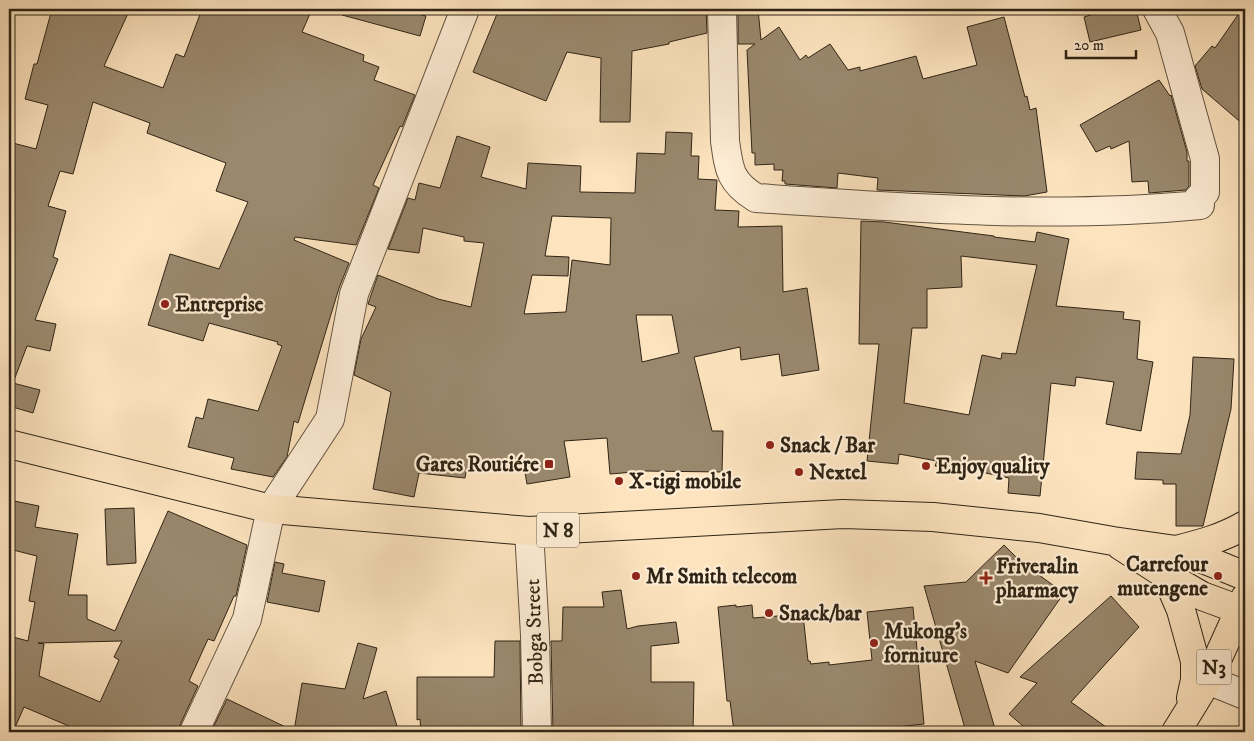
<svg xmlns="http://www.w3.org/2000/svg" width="1254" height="741" viewBox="0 0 1254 741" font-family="'IM FELL DW Pica',serif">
	<rect width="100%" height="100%" fill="#fde4bf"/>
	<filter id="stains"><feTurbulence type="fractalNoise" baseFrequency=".004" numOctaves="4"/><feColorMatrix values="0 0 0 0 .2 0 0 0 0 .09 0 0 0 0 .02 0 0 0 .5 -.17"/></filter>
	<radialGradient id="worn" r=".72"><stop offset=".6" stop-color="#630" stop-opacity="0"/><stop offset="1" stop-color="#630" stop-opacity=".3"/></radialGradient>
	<path fill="#9a886d" stroke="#2f2415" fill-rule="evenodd" d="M52,9H130L104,66L163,88L176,54L184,57L202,9H312L302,32L364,55L363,61L379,67L374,80L415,95L402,127L400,126L373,185L379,188L356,245L295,237L294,240L349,263L339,288L298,423L294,421L287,457L273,477L231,469L234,458L188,447L196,417L203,419L208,399L258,411L282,346L277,344L278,342L209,323L203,341L148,325L170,254L219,269L248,202L216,191L226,163L147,133L150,123L93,102L73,174L60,171L48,206L66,211L53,257L58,259L35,320L56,324L50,351L27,346L13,383L40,390L33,413L9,406V142L36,149L48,105L25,99L34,64H37Z
		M343,9H399L426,16L420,36L342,15Z
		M499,9H706L707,33L669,42V44L632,51L630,122H600L601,58L567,52L546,101L473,72Z
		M738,9H758L761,40L779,27L800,60L806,55L808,58L830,44L848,70L860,67V71L916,56L923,79L977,65L967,27L1004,17L1025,97L1027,96L1030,110L1036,108L1047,192L1024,196L877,190L878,178L838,173L837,188L785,184V181H782L783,170H774V164L755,165V153H752L747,50L755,44H738Z
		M1095,9H1136L1141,30L1090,42L1084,17L1096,13Z
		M1242,9H1245V126L1202,89L1195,66L1212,46L1215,48Z
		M1159,80L1170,96L1171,95L1187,152V161H1189V186L1186,190L1149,193L1148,181L1132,182L1129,141L1111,149L1110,146L1096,152L1080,125Z
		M666,132L692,133L691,156H699L698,179L717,180L715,210L739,211L738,227L782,226L783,292L807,288L819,370L782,376L779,354L741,360L740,347L694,357L712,431H723L722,472L646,471L610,474L607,438L564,441L570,477L527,484L524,467L466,472L465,478L419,473L414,497L373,489L391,392L354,375L361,339L376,307L368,304L378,275L438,299L471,307L484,243L464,241V237L423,228L419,253L388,249L408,198L415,200L419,183L440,188L457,136L490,147L481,177L526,189L528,163L581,166L580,192L635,193L637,153L665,154ZM552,216L611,218L610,265L572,260L566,312L524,314L532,275L568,276L569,257L545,256ZM636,315H672L679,353L642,362Z
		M861,221L884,222L994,236V237L1035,242L1037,232L1069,239L1056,306L1124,312L1123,319L1140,321L1137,359L1153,362L1141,431L1106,424L1114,382L1076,377L1075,386L1051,383L1040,496L1008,493L1009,478L958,467L957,470L935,466L937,461L899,454L898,464L867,461L879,344H859ZM961,256L1037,265L1016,354L1002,353L1001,359L982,355L969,415L904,403L912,328H927V289L962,287Z
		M1193,357L1234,359L1231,409L1203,526H1176V484H1163V480L1135,479L1137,452L1181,454L1190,415Z
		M9,500L39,506L35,527L78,534L68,595H87V619L115,631L168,511L247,545L236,596H234L214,641L208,639L189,681L198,686L180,725L179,732H83L24,707L13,732H9V636L28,641L35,602L29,601L37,556L9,549ZM122,641L114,657L119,660L100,702L39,676L44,644L38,643Z
		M134,508L136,563L107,565L105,509Z
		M1004,545L1021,562L1064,593L1008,673L975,661L996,732H966L924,586L966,582Z
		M275,562L284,564L282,573L325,581L319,612L267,602Z
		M621,590L627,629L638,626L676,622L679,643L651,646V682H694L693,732H553L551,641H562L563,607H604L602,592Z
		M1111,596L1139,627L1071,702L1113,732H1030L1009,714L1037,683L1020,677Z
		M736,605V607L752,605L753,618L803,614L808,661H810L811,664L829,662V665L872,660L867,612L913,607L924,724L879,729V732H734L730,701H727L718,607Z
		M495,641H520L521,732H421L420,719L417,720V677H494Z
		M358,643L377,648L363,699L386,691L397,726L378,732H211L227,699L294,731L302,683L345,689Z"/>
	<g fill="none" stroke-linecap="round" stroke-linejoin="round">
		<defs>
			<path id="minor" d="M722,9L725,141C729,170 730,182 756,198C904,208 1052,219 1200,205L1198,199L1205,192V159L1170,33L1157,9
				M529,531L535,635L537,732
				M1208,680L1245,695
				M194,732L247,619L271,509L330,419L354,294L465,9"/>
			<path id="highway" d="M9,444L271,509L529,531L843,514L933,517L1039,528L1113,541L1176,550L1208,561L1245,576
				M1121,546L1166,575L1202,596L1240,610
				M1176,550C1200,544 1223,538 1245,525
				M1166,575L1181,610L1195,661V680L1191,698
				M1176,732L1208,680L1245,598"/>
		</defs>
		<use href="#minor" stroke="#625440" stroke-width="30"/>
		<use href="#highway" stroke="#2f2415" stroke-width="30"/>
		<use href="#minor" stroke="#feedd5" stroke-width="28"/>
		<use href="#highway" stroke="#fde4bf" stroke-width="28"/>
	</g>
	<g fill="#8f2418" stroke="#feedd5" stroke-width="2">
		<circle cx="165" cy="304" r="5"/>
		<circle cx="770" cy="445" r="5"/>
		<rect x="544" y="459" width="10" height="10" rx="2.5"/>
		<circle cx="926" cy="466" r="5"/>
		<circle cx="799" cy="472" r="5"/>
		<circle cx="619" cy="481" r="5"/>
		<circle cx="636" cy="576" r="5"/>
		<circle cx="1218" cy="576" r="5"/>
		<path d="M983.5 570.5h5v5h5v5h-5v5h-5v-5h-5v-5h5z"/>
		<circle cx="769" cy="613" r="5"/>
		<circle cx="874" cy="643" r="5"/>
	</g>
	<g text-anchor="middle" stroke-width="4.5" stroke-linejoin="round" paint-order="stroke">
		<g fill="#feedd5" stroke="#6d604f" stroke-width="1">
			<rect x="537" y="512.5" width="42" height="35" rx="4"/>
			<rect x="1196.5" y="649.5" width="35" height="35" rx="4"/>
		</g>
		<g font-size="20" font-weight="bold" fill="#2f2415">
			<text x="558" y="537">N 8</text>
			<text x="1214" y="674">N3</text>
		</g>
		<g font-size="21" font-weight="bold" fill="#2f2415" stroke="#feedd5" text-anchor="start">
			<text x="175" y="311">Entreprise</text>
			<text x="780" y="452">Snack / Bar</text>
			<text x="539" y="471" text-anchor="end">Gares Routiére</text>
			<text x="936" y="473">Enjoy quality</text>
			<text x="809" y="479">Nextel</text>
			<text x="629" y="488">X-tigi mobile</text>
			<text x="1208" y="571" text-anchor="end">Carrefour<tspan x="1208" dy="24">mutengene</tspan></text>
			<text x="996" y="573">Friveralin<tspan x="996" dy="24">pharmacy</tspan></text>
			<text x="646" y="583">Mr Smith telecom</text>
			<text x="779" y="620">Snack/bar</text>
			<text x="884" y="638">Mukong's<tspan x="884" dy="24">forniture</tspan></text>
		</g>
		<g font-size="21" fill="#2f2415" stroke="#feedd5">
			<text transform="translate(534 632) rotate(-92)" y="7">Bobga Street</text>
		</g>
	</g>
	<rect width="1254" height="741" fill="none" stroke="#fde4bf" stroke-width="30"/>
	<rect x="10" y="10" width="1234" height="721" fill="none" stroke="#2f2415" stroke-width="2.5"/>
	<rect x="15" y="15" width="1224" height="711" fill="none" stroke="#2f2415"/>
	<path d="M1066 50v8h70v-8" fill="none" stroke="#2f2415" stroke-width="2.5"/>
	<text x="1074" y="50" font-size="15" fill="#2f2415" stroke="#feedd5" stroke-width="4" paint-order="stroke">20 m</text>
	<rect width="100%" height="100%" filter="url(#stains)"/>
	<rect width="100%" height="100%" fill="url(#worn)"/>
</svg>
